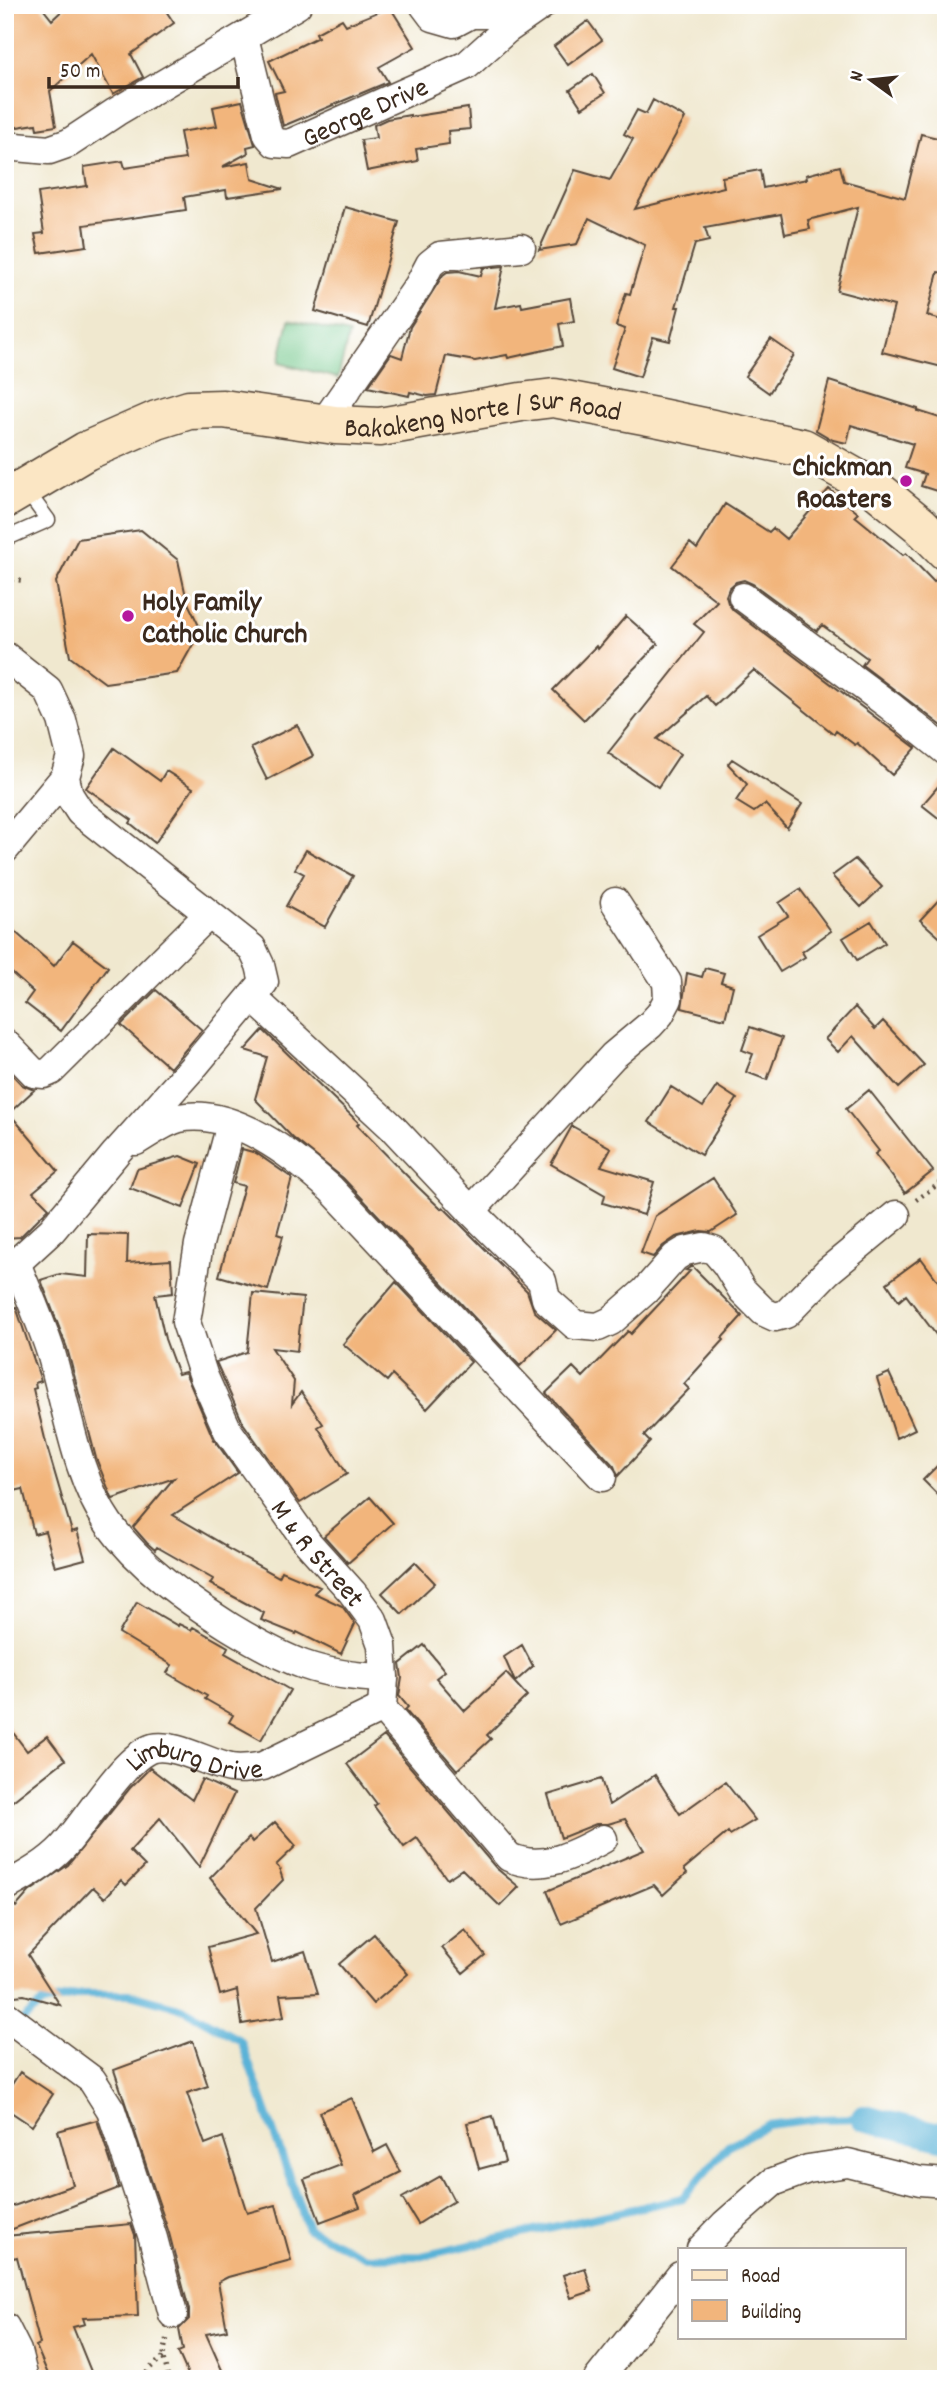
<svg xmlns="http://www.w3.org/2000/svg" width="951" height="2384" viewBox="0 0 951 2384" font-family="Dekko,sans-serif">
	<rect width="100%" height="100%" fill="#fff"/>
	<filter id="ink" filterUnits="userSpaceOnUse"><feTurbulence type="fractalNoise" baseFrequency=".0143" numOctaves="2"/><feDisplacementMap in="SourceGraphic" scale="14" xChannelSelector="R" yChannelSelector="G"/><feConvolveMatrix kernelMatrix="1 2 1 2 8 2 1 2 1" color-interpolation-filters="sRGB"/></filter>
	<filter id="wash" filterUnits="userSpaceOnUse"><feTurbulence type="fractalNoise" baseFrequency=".00686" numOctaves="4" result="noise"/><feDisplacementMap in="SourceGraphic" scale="28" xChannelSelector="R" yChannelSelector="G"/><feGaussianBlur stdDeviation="1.57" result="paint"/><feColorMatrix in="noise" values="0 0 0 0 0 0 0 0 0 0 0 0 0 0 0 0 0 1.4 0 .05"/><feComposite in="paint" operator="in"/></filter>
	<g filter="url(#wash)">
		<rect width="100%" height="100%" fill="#f0e8cf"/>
		<path fill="#73c88b" stroke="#577954" stroke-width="2" d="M289,320L349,334L338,378L279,363Z"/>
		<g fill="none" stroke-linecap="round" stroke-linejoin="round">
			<path stroke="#5ab2d7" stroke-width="8" d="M24,2019L43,2003L83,1994H130L182,2008L241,2041L308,2229L366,2257L422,2256L683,2198L728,2146L767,2125L816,2119L864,2118"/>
			<path stroke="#5ab2d7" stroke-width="26" d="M864,2118L946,2138"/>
		</g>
		<g id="blocks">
			<path fill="#f2b57c" d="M5,5H40L52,20L68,5H162L174,23L131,54L143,77L113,94L91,54L50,91L56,126L37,129L36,124L11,128L5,97Z
				M390,7L415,47L379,67L388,82L283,126L275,93L284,91L269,61L318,37L316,33L342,19L346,25Z
				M588,21L602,40L568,65L554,46Z
				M593,74L605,93L582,108L570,90Z
				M653,100L685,118L635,209L724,187L722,177L760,170L763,188L807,179L806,175L840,166L844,181L905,198L921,134L946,140V273L938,272L927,316L946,321V368L882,352L894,306L837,291L858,207L808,220L810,229L785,234L781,214L705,228L709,241L695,244L676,307H679L670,341L653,337L640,377L612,368L625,329L616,326L626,293L630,294L645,245L589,218L577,244L539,250L575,170L610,180L633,139L624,134L637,110L646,114Z
				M242,101L255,145L247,147L248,153L222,167L249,162L252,179L283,189L227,197L226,190L184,197L186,210L84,225L87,246L39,253L35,234L44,233L38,193L87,186L84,167L123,161L125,168L185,159L180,132L217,126L213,107Z
				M468,108L470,129L448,131L449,144L416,149L418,161L367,171L361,140L376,138L374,125L387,119L410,115V117Z
				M345,207L399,222L368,327L315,311Z
				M504,266L495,308L521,303L522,307L570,298L574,321L559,324L563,346L508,358L507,355L475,361L446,356L436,395L427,396L410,392L409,396L368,387L391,354L402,358L410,327L443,275L447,272L459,271L481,276L483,268Z
				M771,339L794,355L769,393L745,376Z
				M829,381L918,409V411L946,420V494L921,486L925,474L905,468L913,444L851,425L847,443L833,440L816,430Z
				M829,489L858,513L855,516L903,555L906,553L934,582L942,572H946V729L862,665L867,658L822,625L817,631L753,584L744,580L736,582L729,588L726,596L728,603L733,610L916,748L892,775L857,743L855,745L836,731L834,734L754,670L715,706L706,696L657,739L680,754L658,787L608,753L704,632L694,624L717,601L672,566L690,543L697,549L725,504L769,532L773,528L786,539Z
				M141,530L178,560L187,601L201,630L177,673L105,683L70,657L56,582L78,539Z
				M626,616L658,644L584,720L553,690L596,646L598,649Z
				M297,725L313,756L267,780L251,748Z
				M114,748L160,781L166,771L193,788L155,843L130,823L132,820L86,788Z
				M732,759L802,804L787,828L765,804L754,812L736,801L747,784L728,764Z
				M946,777V824L922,805Z
				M306,850L353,876L325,927L286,906L304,874L295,869Z
				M855,859L882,887L861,907L832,876Z
				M800,889L831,931L802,952L805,957L780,972L757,935L788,916L779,903Z
				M946,892V943L920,920Z
				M871,921L885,943L857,960L843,938Z
				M5,923L54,966L73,941L108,967L61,1031L25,1003L33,992L5,967Z
				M705,968L724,973L721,982L733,986L725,1019L682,1008L687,973L702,977Z
				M156,990L202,1030L170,1068L121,1025Z
				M855,1007L875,1029L883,1021L924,1065L899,1088L853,1036L838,1052L825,1039Z
				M750,1027L782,1038L767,1080L746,1072L753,1054L742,1050Z
				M263,1030L359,1123L357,1125L418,1187L441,1209L443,1207L527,1291L534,1311L556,1330L520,1366L343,1178L293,1138L255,1099L267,1057L245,1050Z
				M5,1067L22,1085L34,1090L9,1113L58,1171L33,1192L49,1208L20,1237L5,1238Z
				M717,1086L737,1099L701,1155L649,1122L671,1087L703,1107Z
				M869,1090L933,1171L905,1193L875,1154L879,1151L846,1109Z
				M572,1126L611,1148L601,1166L654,1182L644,1215L603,1203L605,1195L551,1164Z
				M242,1149L256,1153L292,1178L277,1234L283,1236L268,1290L219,1276L244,1186L233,1183Z
				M180,1156L200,1164L183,1208L130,1188L137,1169Z
				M713,1178L737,1215L711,1232L701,1231L676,1237L663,1246L653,1257L641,1253L655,1216Z
				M88,1234L128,1235L127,1263L171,1260L173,1293L155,1295L165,1339L178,1374L185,1372L213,1438L238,1473L173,1515L226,1546L225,1547L279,1577L282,1571L320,1587L314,1593L342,1606L355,1624L341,1654L297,1632L296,1634L261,1620L264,1613L210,1584L213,1579L157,1547L155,1550L147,1543L133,1527L174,1478L113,1499L112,1498L96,1458L67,1348L41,1280L60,1274L87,1277Z
				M921,1258L946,1292V1348L906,1295L899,1301L887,1283Z
				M692,1266L742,1316L722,1338L724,1340L684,1384L689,1389L644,1436L650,1442L618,1476L614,1466L546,1393L573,1367L583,1377L628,1331L631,1334L690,1271L686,1270Z
				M396,1282L471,1362L427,1409L392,1375L387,1381L343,1344Z
				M253,1293L303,1298L297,1351L272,1348L294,1381L292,1404L301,1392L323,1424L318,1427L347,1474L300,1503L243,1423L216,1362L247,1352Z
				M16,1307L41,1381L35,1383L36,1388L33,1389L46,1443L72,1532L77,1530L85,1559L55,1567L45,1531L34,1534L23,1489L14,1491L5,1455L10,1453L5,1432V1310Z
				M889,1373L915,1429L896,1438L877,1378Z
				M946,1457V1503L923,1480Z
				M370,1497L393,1523L348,1563L324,1536Z
				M415,1562L435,1583L402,1614L382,1593Z
				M137,1602L178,1626L179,1624L191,1630L193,1627L228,1647L225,1653L290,1690L261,1740L229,1722L233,1715L205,1699L207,1696L167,1673L172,1665L119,1633Z
				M424,1645L445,1671L436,1678L465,1711L506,1673L527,1696L487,1735L491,1739L457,1770L405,1710L408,1707L399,1696L402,1678L400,1664Z
				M522,1645L533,1666L515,1682L504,1657Z
				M5,1722L27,1751L47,1736L65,1760L5,1807Z
				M384,1736L496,1868L519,1887L500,1906L462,1869L447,1879L417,1838L404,1847L374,1806L377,1804L347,1764Z
				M150,1768L192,1800L202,1779L234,1794L199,1867L160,1818L130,1851L145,1866L126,1885L121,1880L105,1898L93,1887L28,1955L60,2005L24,1995L5,1997V1904L12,1902L16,1907L29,1892L68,1865L130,1788Z
				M655,1775L680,1814L725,1782L755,1820L730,1835L728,1832L684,1869L687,1873L663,1895L654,1885L561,1924L547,1891L644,1850L625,1819L608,1824H596L561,1838L548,1795L601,1779L609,1805Z
				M275,1822L296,1846L276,1865L279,1868L283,1880L256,1908L272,1962L305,1951L318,1993L280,1995L284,2017L242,2024L237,1990L220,1995L208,1947L256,1934L210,1878L249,1838L252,1842Z
				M465,1930L485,1955L463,1973L442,1948Z
				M374,1934L408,1974L373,2004L339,1964Z
				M193,2041L208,2086L187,2093L205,2144L223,2137L247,2213L276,2205L291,2260L228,2277L218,2282L227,2330L206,2334L226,2379H190L178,2352L183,2350L179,2329L189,2319V2310L169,2233L114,2070Z
				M20,2072L53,2094L32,2126L5,2108V2095Z
				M352,2098L374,2152L387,2145L401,2172L355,2195L360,2207L320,2222L304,2179L341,2165L319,2112Z
				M493,2116L505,2162L479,2169L467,2123Z
				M97,2120L119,2188L5,2232V2209L73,2185L58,2131Z
				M441,2176L454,2201L418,2224L402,2198Z
				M131,2224L135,2235L138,2316L83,2318L85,2324L73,2327L94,2379H50L36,2346L40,2344L17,2257L13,2258L6,2236Z
				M585,2268L592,2291L571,2298L563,2275Z"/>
		</g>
	</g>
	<g filter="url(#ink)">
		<use href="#blocks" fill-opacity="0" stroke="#564639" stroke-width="2"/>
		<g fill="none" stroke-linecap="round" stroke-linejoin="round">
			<defs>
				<path id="lane" d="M5,539L48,520L26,490"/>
				<g id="street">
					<path d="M424,5L433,17L454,23L471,14H528"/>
					<path id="s1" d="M244,37L268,135L275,143L289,144L467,65L506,30L542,5"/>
					<path d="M5,146L49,150L69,143L116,112L297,5"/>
					<path d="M323,424L419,285L430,264L440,256L521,248"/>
					<path d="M743,597L890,706L946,751"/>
					<path d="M5,656L48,690L62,720L71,756L65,777L69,795L80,812L252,948L260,965L264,982L194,1066L116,1153L52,1230L16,1263"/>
					<path d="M5,849L65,777"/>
					<path d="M253,998L392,1127L471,1211L542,1281L546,1299L575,1325L598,1327L611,1321L645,1291L675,1257L685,1251L704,1247L714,1250L726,1264L742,1290L764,1312L775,1317L786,1314L828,1271L896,1215"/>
					<path d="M5,1043L34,1073L44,1074L51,1071L209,914"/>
					<path id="s2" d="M231,1124L199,1244L186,1322L204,1377L228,1431L308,1543L352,1592L373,1620L382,1645L384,1678L382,1708L509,1857C541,1872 574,1855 603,1839"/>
					<path d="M136,1141C150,1133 164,1122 179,1118C233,1107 294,1156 331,1189L602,1477"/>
					<path d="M471,1211L613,1056L650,1025L660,1014L668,999L667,982L615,902"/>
					<path d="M16,1263C28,1293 41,1322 51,1353C67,1407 76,1477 109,1524C140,1567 186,1599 230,1627C286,1661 318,1676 384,1678"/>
					<path id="s3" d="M5,1887C25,1876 47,1864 63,1847C85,1824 124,1756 153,1748C175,1743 209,1764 231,1768C242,1770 252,1768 263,1766L382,1708"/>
					<path d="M5,2015L92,2080L111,2110L153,2238L173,2314"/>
					<path d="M701,2249L725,2224L773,2182L808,2169L848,2163L920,2181L946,2183"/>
					<path d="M5,2327L17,2351L24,2379"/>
					<path d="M598,2379L680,2276"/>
				</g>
				<g id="secondary">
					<path id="s4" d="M5,499L86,451L157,420L189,410L223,409L335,425L380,427L521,402L554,398L660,418L803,448L877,490L920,525L946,551"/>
				</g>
			</defs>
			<use href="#lane" stroke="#564639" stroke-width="17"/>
			<use href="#street" stroke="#564639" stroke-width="31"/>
			<use href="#secondary" stroke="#564639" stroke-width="41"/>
			<path stroke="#564639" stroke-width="4.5" stroke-dasharray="2 5" stroke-linecap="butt" d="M5,578L23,581
				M916,1200L946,1179
				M167,2339L163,2357L169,2379
				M143,2379L148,2370L163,2357"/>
			<use href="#lane" stroke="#fff" stroke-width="14"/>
			<use href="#street" stroke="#fff" stroke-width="28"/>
			<use href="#secondary" stroke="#fbe6c4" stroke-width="38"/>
		</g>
	</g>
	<g fill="#b5179e" stroke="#fff" stroke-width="2.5">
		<circle cx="906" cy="481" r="7"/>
		<circle cx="128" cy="616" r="7"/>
	</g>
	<g text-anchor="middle" stroke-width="6" stroke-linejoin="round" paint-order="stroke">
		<g font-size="28" fill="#3b2a1e" stroke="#fff">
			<text dy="10" stroke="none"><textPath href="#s1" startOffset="208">George Drive</textPath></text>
			<text dy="10" stroke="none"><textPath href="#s4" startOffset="502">Bakakeng Norte / Sur Road</textPath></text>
			<text dy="10" stroke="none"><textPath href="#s2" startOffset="472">M &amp; R Street</textPath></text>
			<text dy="10" stroke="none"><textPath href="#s3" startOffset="247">Limburg Drive</textPath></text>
		</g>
		<g font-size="28" font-weight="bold" fill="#3b2a1e" stroke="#fff" text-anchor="end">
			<text x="892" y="475">Chickman<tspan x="892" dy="32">Roasters</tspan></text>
			<text x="142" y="610" text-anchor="start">Holy Family<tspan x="142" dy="32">Catholic Church</tspan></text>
		</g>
	</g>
	<rect width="951" height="2384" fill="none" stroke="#fff" stroke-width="28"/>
	<rect x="678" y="2248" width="228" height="91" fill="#ffffff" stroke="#b1aaa5" stroke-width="2"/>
	<rect x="692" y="2270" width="35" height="10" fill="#fbe6c4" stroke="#b1aaa5" stroke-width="2"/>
	<text x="741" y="2282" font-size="21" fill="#3b2a1e">Road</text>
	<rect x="692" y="2300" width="35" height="21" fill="#f2b57c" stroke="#b1aaa5" stroke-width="2"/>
	<text x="741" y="2318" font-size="21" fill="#3b2a1e">Building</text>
	<g transform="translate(871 80) rotate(285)" stroke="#ffffff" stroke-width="5" paint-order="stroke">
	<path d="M0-5L12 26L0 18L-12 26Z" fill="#3b2a1e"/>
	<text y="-10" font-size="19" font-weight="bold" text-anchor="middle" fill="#3b2a1e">N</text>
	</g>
	<path d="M49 77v10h189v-10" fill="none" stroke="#3b2a1e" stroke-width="3.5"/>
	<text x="60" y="77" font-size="21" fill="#3b2a1e" stroke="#ffffff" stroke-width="5" paint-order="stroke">50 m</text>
</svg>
